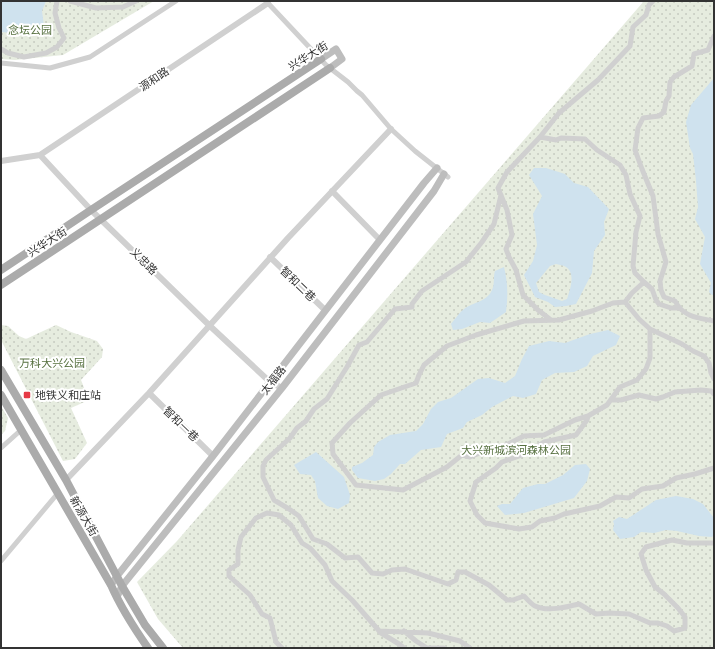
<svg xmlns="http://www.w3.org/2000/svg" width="715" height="649" viewBox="0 0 715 649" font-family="'Fira Sans','Noto Sans SC',sans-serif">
	<defs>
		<pattern id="park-dots" width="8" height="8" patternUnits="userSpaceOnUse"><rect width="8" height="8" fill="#e6ecdf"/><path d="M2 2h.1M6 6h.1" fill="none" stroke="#c6cbc0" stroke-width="1.8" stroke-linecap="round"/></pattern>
	</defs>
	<rect width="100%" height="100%" fill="#fff"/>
	<path fill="url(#park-dots)" d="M1,1H154L63,55L15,60L1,59Z
		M644,1H714V648H183L158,619L137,582L177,541Z
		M1,325L8,326L19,336L26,339L56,325L71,332L97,341L103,349L102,357L81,380L89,400L71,408L87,443L75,459L63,461L1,340Z
		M1,406L8,418L5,431L1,435Z"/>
	<path fill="#cfe2ee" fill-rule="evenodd" d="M1,1H23L27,2L31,1H46L42,11L44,26L41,32L34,35L1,32Z
		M714,78V295H712L709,292L711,283L700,264L705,237L695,219L698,207L696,181L693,154L690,148L686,122L691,105Z
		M534,168H546L565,174L574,183L588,187L609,209L604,222L605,235L594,251L592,273L576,304L566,306L555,307L548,302L535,297L524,275L533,261L537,245L533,214L542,196L529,175ZM556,264C559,265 563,265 566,267C576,273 570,290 567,299L562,301L545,295L539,292L536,283L550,266Z
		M504,267C508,283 508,296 506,312L490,323L480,322L462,329L453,330L451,324C455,319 459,313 464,309C473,302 487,302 492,290C495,284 493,277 495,271Z
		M608,330L620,336L616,345L593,356L587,366L574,372L555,373L542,380L536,394L523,398L513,396L492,407L482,415L467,422L463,428L447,434L441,447L421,450L405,464H400L391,474L384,479L375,481L358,478L352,470V467L362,463L373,455L374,447L378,442L390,435L416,431L423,424L431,409L438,402L451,398L478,379L489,378L505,383L515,376L522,359L529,346L549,341L565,343L590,334Z
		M316,452L344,477L350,495L349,503L338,509L327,506L318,498L315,481L311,475L300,474L294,465Z
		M586,464L590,469L587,481L574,498L524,513L505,515L497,506L502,504H510L523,488L538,484H545L563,475L575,465Z
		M676,496L693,499L703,504L714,518V535L712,537L699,536L677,531L666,530L654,533L641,532L634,537L620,539L613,530L614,524L613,521L619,517L627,519L656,500Z"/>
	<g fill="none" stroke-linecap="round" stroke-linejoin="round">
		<path stroke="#d0d0d0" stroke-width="5" d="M70,1L96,8L123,7L136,1
			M266,1L326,65L348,82L357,91L362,95L391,129L415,151L448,177
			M714,36L708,50L694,54L692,66L674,77L670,82L669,96L666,101L664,112L659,116L643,118L638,128L635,150L642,169L653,196L658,234L666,262L660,281L661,290L664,297L675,301C683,317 698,318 714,321
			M1,49L8,53L24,57L46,53L57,47L64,38L59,28L55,13L57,1
			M1,63L50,68L90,57L176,1
			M540,137L559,113L598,80L630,46L633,27L646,15L649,5L653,1
			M501,195L494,224L482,242L466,262L422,291L412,304V307L395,309L367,342L359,345L347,367L327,399L314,409L306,421L297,428L290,438L266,460L263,466V477L274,500L289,509L299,516L313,539L327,544L345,558L358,557L372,573L383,574L392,570L405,569L448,584L456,580L458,572H465L489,585L507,600H513L524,596C527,599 531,604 535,606C547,612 567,607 579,604L596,614L609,613L629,614L650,623H658L667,626L674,631L685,628V617L678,608L664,594L655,587L646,570L641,554L646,547L672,540L687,543H714
			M644,282L652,289L656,300L659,304L671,308H678
			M625,302L639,319L650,329L682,344L693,351L704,356L709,363L711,373L714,379
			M551,320L538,310L523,295L516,270L509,257L506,249L512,235L507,210L498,188L507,172L540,137L556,140L561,138L585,139L597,150L620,165L626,175L630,194L640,216L636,232L633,266L635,273L644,282L632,293L625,302L613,303L592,311L559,320L524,321L476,335L447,346L424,365L419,375L416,383L381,395L350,423L332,443L333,454L356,485L403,490L447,467L462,455L470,457L487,450L506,445L524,436L544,435L575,420L588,416L607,405L620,387L637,380L646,369L650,358V329
			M611,400H621L639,395L656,399L663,397L675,392L701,390L711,391L714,394
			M588,416L587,420L576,435L544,442L525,454L502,462L496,468L476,482L470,501L477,515L485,523L519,529L532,527L540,521L555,518L564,514L600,506L616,497L629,498L642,489L663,486L676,478L695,474L714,468
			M1,448L21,430
			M1,561L58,493
			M379,631L428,633L460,641L470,648
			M404,631L416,641L427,648H444
			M282,648L276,642L270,618L262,614L250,595L229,576V570L238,564V550L241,537L256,518L267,513L279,515L291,525L302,543L310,548L318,557L325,565L332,581L352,600L381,633L399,644L404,648"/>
		<path stroke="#d0d0d0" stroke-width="6" d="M40,155L268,3
			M1,161L40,155L91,210L210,326L270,382L282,388
			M332,191L380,240
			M270,257L325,310
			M149,393L213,456
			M66,480L149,393L288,238L391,129"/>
		<path stroke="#bdbdbd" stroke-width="7" d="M321,59L336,49L342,59L330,68
			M111,585L117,576L213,456L424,183L437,168
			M117,597L122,586L282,388L434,191L444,174"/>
		<path stroke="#ababab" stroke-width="8" d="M1,270L91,210L321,59
			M1,285L330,68
			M1,370L66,480L122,586L145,625L163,648
			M1,395L111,585C121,608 134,628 148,648"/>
	</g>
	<rect fill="#e63946" stroke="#fff" stroke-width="1.5" x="23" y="391" width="8" height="8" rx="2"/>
	<g text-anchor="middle" stroke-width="4" stroke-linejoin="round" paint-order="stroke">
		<g font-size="11" fill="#56703f" stroke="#fff">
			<text x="30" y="34">念坛公园</text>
			<text x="52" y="367">万科大兴公园</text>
			<text x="516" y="454">大兴新城滨河森林公园</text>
		</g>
		<g font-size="11" fill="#333" stroke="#fff">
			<text transform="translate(308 56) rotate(-32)" y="4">兴华大街</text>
			<text transform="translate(154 79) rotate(-34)" y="4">源和路</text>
			<text transform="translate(47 242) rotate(-33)" y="4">兴华大街</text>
			<text transform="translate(144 261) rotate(45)" y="4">义忠路</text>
			<text transform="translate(298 284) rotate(44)" y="4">智和二巷</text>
			<text transform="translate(273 380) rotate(-52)" y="4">太福路</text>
			<text transform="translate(181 424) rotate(44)" y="4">智和一巷</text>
			<text transform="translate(84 516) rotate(60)" y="4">新源大街</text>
		</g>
		<g font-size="11" fill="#333" stroke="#fff" text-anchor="start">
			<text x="35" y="399">地铁义和庄站</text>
		</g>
	</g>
	<rect width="715" height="649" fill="none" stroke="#333333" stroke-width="4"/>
</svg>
